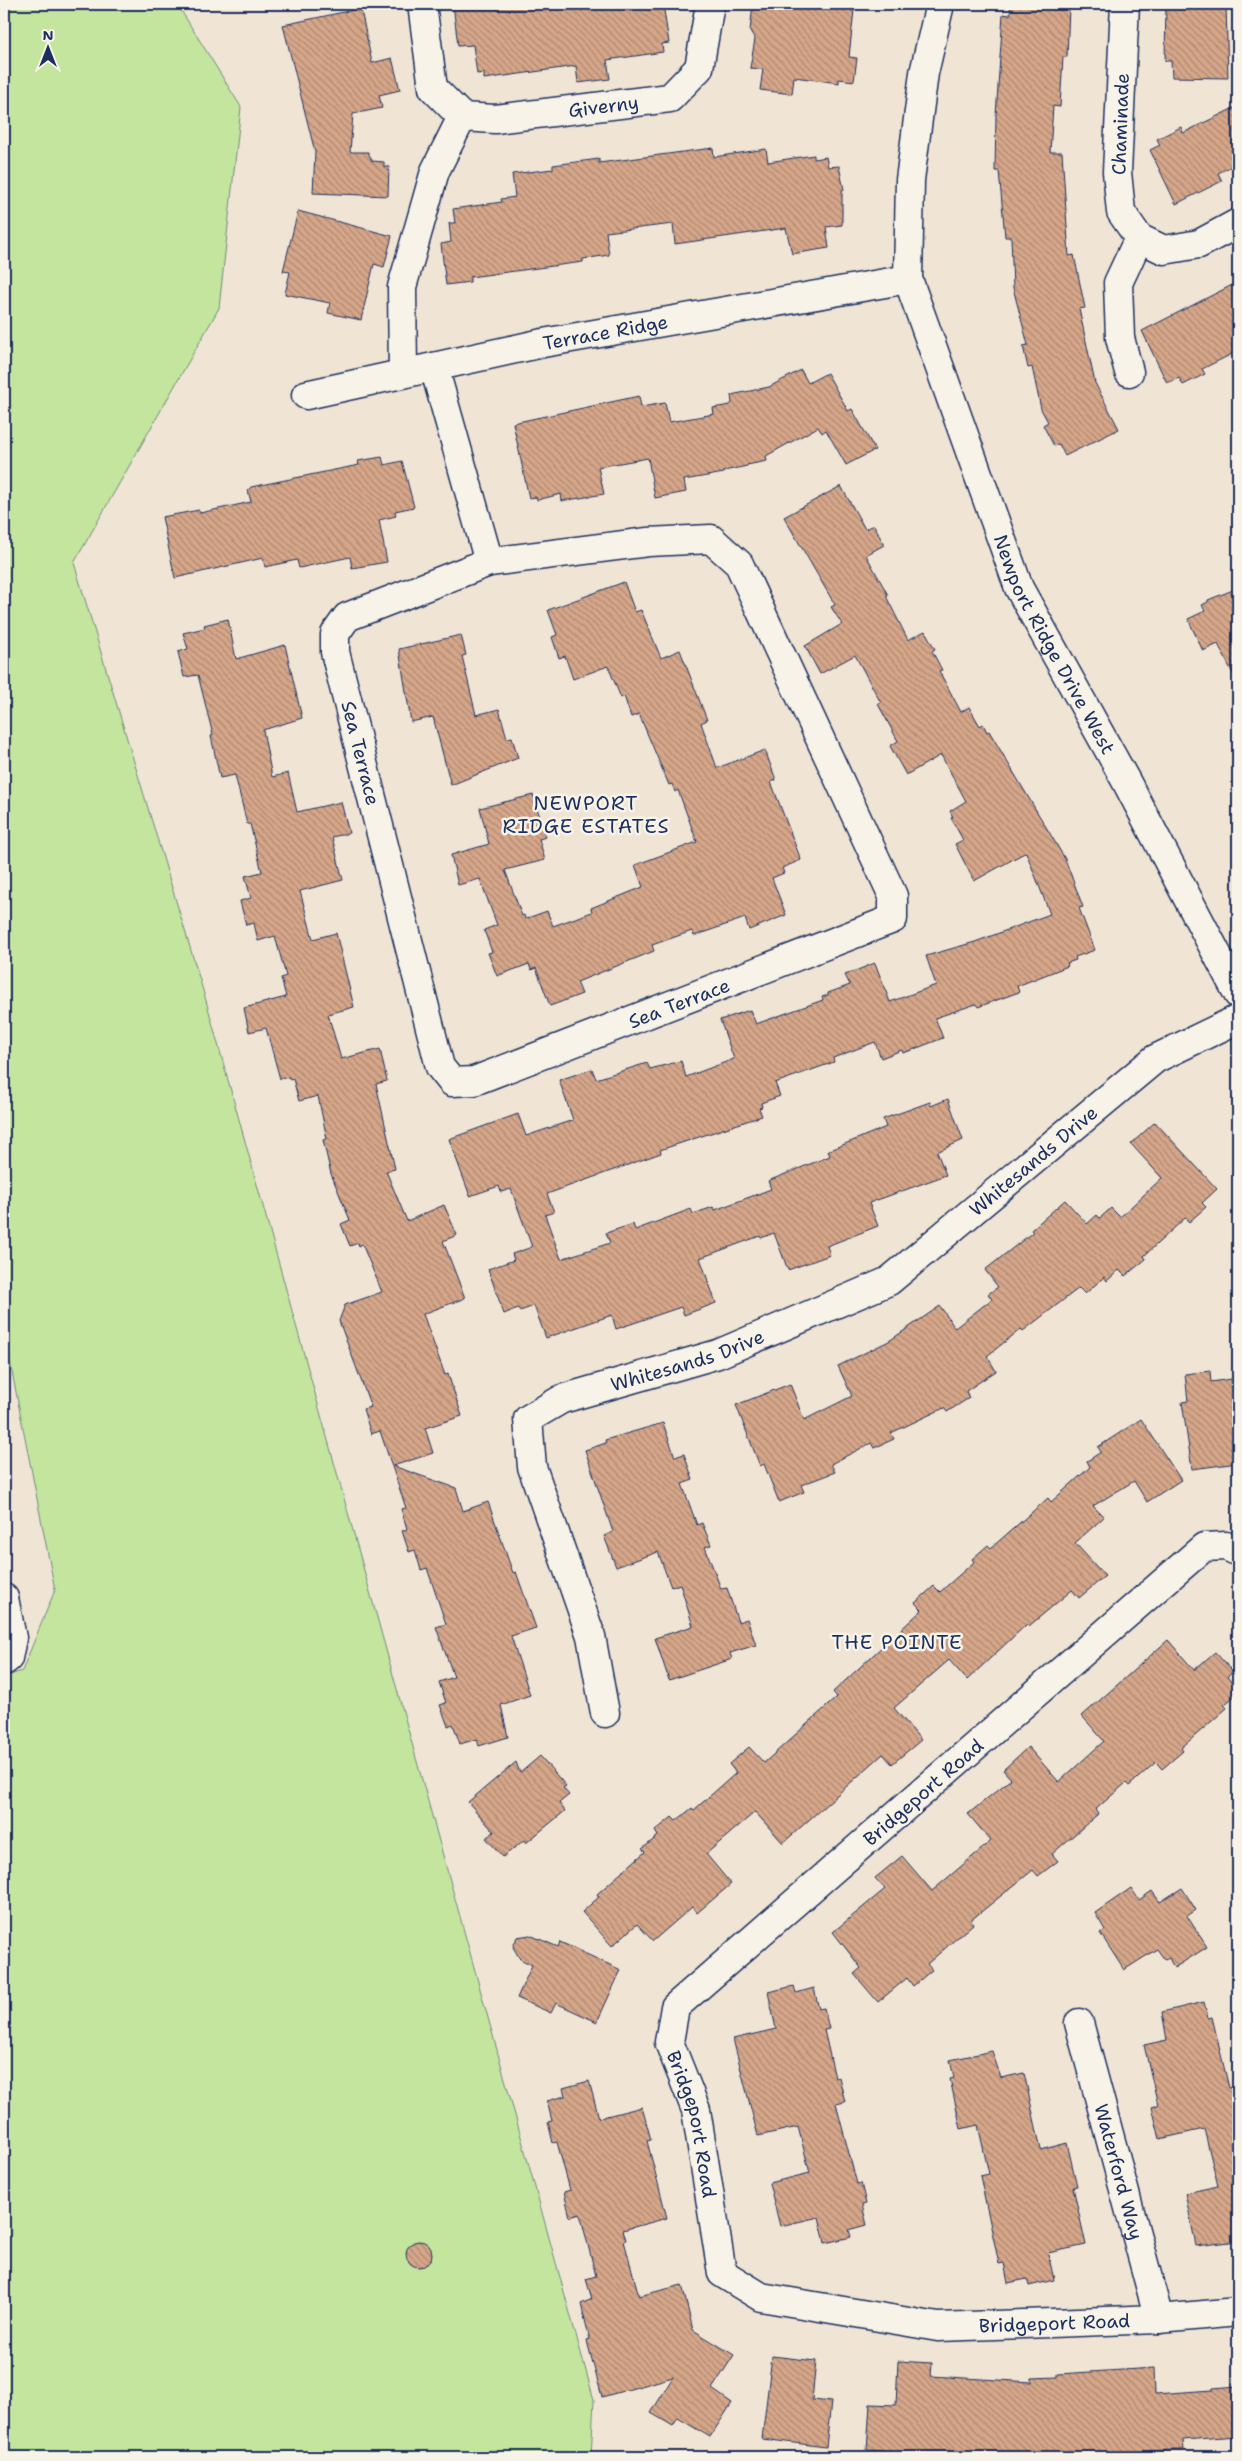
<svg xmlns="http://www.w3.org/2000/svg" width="1242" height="2461" viewBox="0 0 1242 2461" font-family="'Shantell Sans',sans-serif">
	<defs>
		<pattern id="building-back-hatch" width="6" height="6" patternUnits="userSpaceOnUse" patternTransform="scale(1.25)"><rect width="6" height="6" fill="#d6a689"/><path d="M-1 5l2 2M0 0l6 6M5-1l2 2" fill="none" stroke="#ad8873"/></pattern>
	</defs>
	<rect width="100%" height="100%" fill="#f0e4d5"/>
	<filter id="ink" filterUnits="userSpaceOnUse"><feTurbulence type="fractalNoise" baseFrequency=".02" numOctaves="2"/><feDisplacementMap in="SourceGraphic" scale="10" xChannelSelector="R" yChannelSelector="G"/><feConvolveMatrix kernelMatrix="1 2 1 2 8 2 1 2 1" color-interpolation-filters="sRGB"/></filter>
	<g filter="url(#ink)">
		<path fill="#c4e59e" stroke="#708a7e" d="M4,4H177L241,107L219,308L74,563L205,997L594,2400L591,2457H4V1677L22,1671L55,1590L4,1331Z"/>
		<path fill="url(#building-back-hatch)" stroke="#1b2f5e" d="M453,4H663L669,43L662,44L663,52L607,60L610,79L578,83L576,66L484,79V73L477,74L473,45L458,46Z
			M753,4H834V8L854,10L849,57L857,58L854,81L839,79V83L794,77L792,94L760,90L763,69L750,68L755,39L750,31Z
			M1011,4H1060L1059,6L1069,7L1067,57H1063L1060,107L1053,106L1050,152H1062L1069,256L1074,255L1085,308L1079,309L1095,383L1119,429L1065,456L1059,444L1054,446L1043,425L1048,422L1041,409L1032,367L1028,368L1023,346L1028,345L1013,288L1011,237H1005L999,171H995L996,115L1003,14L1010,15Z
			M1166,4H1226L1228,78L1172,77L1171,61H1165Z
			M353,10H361L372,63L392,58L400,90L379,95L382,108L353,114L350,152H368L372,161L384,162V167H389L388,196L313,193L315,152L283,25Z
			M1238,106V163L1218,173L1222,181L1176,204L1150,150L1160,145L1157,139L1181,127L1183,133Z
			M713,148L714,157L766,149L768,162L814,155V159L826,157L828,167L839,166L844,190H842V225L826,227L829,248L792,254L786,228L675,244L673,224L606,232L609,255L583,259V262L470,277V282L446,285L441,244L451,242L449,223H455L453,209L502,202L501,199L515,197L512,174L553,169V165L599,159V163Z
			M298,211L392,236L384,267L374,264L361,320L328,313L330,303L285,294L290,272L283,271Z
			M1238,282V351L1202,369L1205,374L1183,385L1179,378L1167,383L1142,331Z
			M801,370L808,383L827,373L848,411L852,409L875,450L846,465L826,430L822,433L818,427L766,456L767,461L747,465V466L724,471V473L684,480L686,492L655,498L648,458L598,467L604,494L562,501L561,494L537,500L536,497L529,498L513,423L639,396L641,407L665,403L669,422L714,414L713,408L730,405L732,403L731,395L769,387Z
			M382,457L384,465L402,461L414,507L395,511L396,516L379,520L387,562L352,568L350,557L299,568L297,560L265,567L263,558L175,578L162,517L199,510L200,513L251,502L248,490L251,487L359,465L358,461Z
			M841,486L865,529L874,525L884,545L866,555L888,595L886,596L908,640L925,631L935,649L932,651L942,670L939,671L961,712L969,707L980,726L983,724L987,732L989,731L1065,859L1083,907L1079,908L1095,950L1075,957L1076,960L1067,963L1068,966L1017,986L1019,992L978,1007L976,1004L935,1018L943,1038L912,1050L903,1053L902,1050L881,1058L875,1042L833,1058L834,1062L775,1083L780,1096L761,1103L762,1107L759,1108L762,1116L660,1150L661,1153L547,1194L554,1212L545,1215L561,1259L610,1243L606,1233L633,1224L635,1230L691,1209L693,1214L713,1207L715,1210L771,1189L768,1181L830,1156L828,1151L886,1127L883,1119L930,1102L931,1106L948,1099L963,1140L937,1152L946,1175L869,1203L878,1226L827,1246L830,1255L788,1270L774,1233L761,1238L760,1236L700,1258L716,1303L684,1315L681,1307L616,1329L612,1315L546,1338L534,1306L520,1311L518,1308L504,1314L488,1269L514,1260L512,1254L532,1247L511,1189L501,1192L499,1186L470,1196L449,1139L518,1114L526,1136L573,1120L559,1080L592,1069L596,1079L647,1063L650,1069L681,1061L686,1077L734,1059L720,1020L750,1010L756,1024L823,1000L822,997L828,995V993L850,985L845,975L875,963L890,1002L936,985L926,956L975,942L1050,914L1026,852L974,881L955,844L963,840L951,818L953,817L950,811L966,801L941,755L906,775L890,746L898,741L878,704L881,703L855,655L820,674L805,646L842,624L831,607L835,605L784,517Z
			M624,582L635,612L641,610L661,658L680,650L707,720L701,723L717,768L765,750L776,780L771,782L801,860L782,868L784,873L772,878L786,915L749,930L745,918L694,936L692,931L652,945L654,951L577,982L582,994L550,1006L536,968L531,970L529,964L497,976L488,953L492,952L484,930L497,925L480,879L458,885L451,855L489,844L480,808L533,795L546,837L539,839L545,860L505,870L522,916L524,915L525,919L547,911L553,926L592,912L591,908L643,887L635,865L697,842L678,790L675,792L672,784L669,785L639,714L631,717L624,696L621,698L608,666L573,679L565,656L559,658L552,637L557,635L548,610Z
			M1238,588V684L1218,644L1203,651L1188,619L1205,611L1202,605L1208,602V600Z
			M228,619L236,659L285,645L302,718L263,730L272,777L288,773L297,812L341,802L349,833L332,837L343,880L300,891L313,939L336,933L354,1007L328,1014L341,1059L380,1049L387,1081L376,1084L395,1169L386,1171L407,1221L444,1205L457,1235L443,1241L465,1298L423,1314L445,1375L448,1374L462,1416L425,1428L433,1453L393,1466L456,1488L463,1511L488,1502L513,1573L516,1572L536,1628L511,1636L530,1695L501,1705L508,1737L479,1746L477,1739L460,1744L453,1724L448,1726L440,1705L446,1703L439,1682L454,1677L436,1627L446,1624L427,1568L421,1570L415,1550L409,1552L402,1531L407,1529L401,1509L406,1508L380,1431L371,1434L363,1409L371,1407L339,1321L345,1305L382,1292L362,1244L359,1246L358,1243L350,1246L341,1224L350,1220L331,1174L323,1140L327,1139L318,1096L299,1101L293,1079L290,1080L289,1077L280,1079L266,1028L249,1032L244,1008L286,997L281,978L286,976L275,936L258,941L254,923L246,925L240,901L251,898L245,876L262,872L250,824H247L235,775L220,778L211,736L213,735L198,675L184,677L178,652L188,649L183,633L205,628L204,625Z
			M461,635L466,655L462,656L476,715L499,709L507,738L512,737L518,758L451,785L433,717L411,722L399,649Z
			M1155,1122L1217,1189L1202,1203L1206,1207L1189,1222L1185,1218L1144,1256L1146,1259L1125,1276L1119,1270L1107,1281L1104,1277L1085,1294L1079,1288L1023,1331L1021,1329L987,1356L996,1371L966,1391L969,1398L947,1412L944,1408L891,1433L894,1439L874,1448L871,1443L831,1464L835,1472L801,1485L804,1492L779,1502L764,1464L760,1466L736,1405L790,1384L804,1420L852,1396L838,1366L889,1341L940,1306L955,1328L992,1299L988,1294L998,1287L985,1270L1033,1232L1031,1230L1065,1200L1087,1224L1097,1215L1100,1218L1111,1208L1120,1217L1162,1178L1131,1144Z
			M1210,1371L1211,1382L1238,1378V1463L1192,1469L1182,1402L1188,1401L1185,1374Z
			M1141,1419L1181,1480L1147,1502L1134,1481L1093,1506L1104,1517L1075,1543L1105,1576L1079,1598L1072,1590L1029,1626L1027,1624L967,1680L949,1660L894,1708L921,1740L892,1764L883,1754L783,1843L755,1812L706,1854L731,1884L697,1913L692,1907L653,1941L637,1924L612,1946L582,1912L599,1897L597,1894L645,1852L642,1849L658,1836L655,1831L672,1817L676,1821L692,1808L694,1810L736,1773L729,1764L749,1747L764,1763L837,1697L833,1692L922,1610L915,1603L934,1586L940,1592L974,1562L972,1559L988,1545L991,1548L1048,1498L1051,1502L1090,1467L1087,1461L1101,1452L1098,1447Z
			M663,1423L675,1457L684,1454L693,1480L682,1484L697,1525L702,1523L711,1545L705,1547L721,1589L727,1588L738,1622L747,1619L756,1645L730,1653L732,1659L669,1680L655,1638L693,1626L680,1584L671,1587L658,1552L616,1567L604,1536L613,1532L585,1450L606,1443L605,1440Z
			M1168,1640L1194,1670L1215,1652L1233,1672L1227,1677L1238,1689V1693L1224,1705L1227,1708L1181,1748L1183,1751L1162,1769L1156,1762L1129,1786L1126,1783L1095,1810L1098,1814L1052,1854L1058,1861L1038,1876L1033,1870L971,1920L973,1924L927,1964L932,1970L913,1986L907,1978L878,2002L854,1974L861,1968L833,1932L885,1889L875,1878L902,1856L932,1891L991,1841L968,1814L1011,1779L1003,1770L1028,1747L1059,1782L1104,1741L1082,1716Z
			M540,1756L566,1786L563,1788L569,1795L559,1803L565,1811L526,1843L524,1840L503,1857L486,1838L494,1832L468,1802L516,1762L520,1773Z
			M1131,1888L1139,1900L1152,1891L1160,1902L1182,1888L1196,1910L1187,1916L1207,1947L1174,1968L1169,1958L1165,1960L1157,1949L1124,1970L1100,1933L1105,1930L1095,1913Z
			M530,1935L558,1947L560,1942L621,1970L597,2022L556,2003L551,2013L517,1998L532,1965L520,1959L513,1947L517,1937Z
			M794,1986L796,1993L814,1988L819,2009L824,2008L829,2029L824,2030L835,2078L839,2077L845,2102L836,2104L857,2184L861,2183L866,2204L862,2205L867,2225L849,2230L851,2237L825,2243L819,2217L780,2226L769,2183L810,2173L798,2127L758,2136L733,2039L776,2029L768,1992Z
			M1204,2002L1208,2018L1212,2017L1229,2088L1238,2086V2241L1196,2246L1185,2193L1218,2186L1204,2129L1160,2139L1152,2107L1158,2105L1144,2045L1167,2040L1162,2012Z
			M992,2051L1001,2078L1024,2073L1041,2150L1067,2143L1077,2186L1073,2187L1086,2245L1048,2253L1054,2280L1029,2286L1027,2279L1008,2283L1004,2263L999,2264L980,2176L989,2174L978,2125L961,2129L950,2079L954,2078L950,2060Z
			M589,2081L599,2118L642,2107L651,2140L647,2141L667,2218L623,2230L626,2240L624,2241L639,2296L682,2285L693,2330L734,2355L712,2389L732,2403L710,2437L678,2418L673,2426L651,2413L673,2377L602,2397L587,2341L590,2340L581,2304L592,2299L586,2279L596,2276L580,2214L570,2217L564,2192L570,2190L557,2142L553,2143L548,2122L552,2121L547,2101L565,2096L563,2088Z
			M406 2254a13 13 0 1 1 26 0a13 13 0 1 1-26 0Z
			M772,2356L816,2361L812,2400L831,2402L826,2447L762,2439Z
			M898,2361L932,2363L931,2376L1032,2382V2378L1058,2377V2374L1154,2368L1155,2394L1213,2390V2388L1238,2386V2436L1183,2440L1184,2450L1148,2451V2457L883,2456V2451L867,2450L870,2404L896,2405Z"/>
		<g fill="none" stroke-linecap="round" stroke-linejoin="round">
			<defs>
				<g id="minor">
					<path id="s1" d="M422,4L433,88L462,117L495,119L670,98L699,68L710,4"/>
					<path id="s2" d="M940,4L924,73L910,180L908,279L1019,588L1126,781L1238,994"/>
					<path d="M1125,4L1117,172L1121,212L1139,238"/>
					<path d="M1139,238L1164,250L1199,244L1238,223"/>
					<path d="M434,367L489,562"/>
					<path d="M1129,372L1120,338L1118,283L1139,238"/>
					<path d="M403,374L402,287L435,171L462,117"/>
					<path id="s3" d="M306,395L543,343L908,279"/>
					<path d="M711,539L739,564L893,896V919L474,1081L452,1082L440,1067L335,652V634L347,617L489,562L648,542Z"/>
					<path id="s4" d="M1238,1552L1226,1546L1204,1547L675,2007L669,2042L696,2110L722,2273L761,2297L938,2327L1159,2319L1238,2312"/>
					<path d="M4,1598L12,1638L8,1658L4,1661"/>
					<path id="s5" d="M605,1713L591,1636L532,1467L528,1419L562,1399L718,1354L889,1281L1155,1059L1238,1019"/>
					<path id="s6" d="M1079,2023L1159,2319"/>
				</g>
			</defs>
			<use href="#minor" stroke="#1b2f5e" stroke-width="31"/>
			<use href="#minor" stroke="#f7f3e8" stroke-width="28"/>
		</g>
	</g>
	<g text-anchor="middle" stroke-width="5" stroke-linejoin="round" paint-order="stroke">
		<g font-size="19" fill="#1b2f5e" stroke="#f7f3e8">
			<text dy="7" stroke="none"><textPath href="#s1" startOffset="268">Giverny</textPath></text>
			<text transform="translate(1120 124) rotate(-88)" y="7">Chaminade</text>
			<text dy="7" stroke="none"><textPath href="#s3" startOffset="306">Terrace Ridge</textPath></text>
			<text dy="7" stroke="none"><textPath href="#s2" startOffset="672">Newport Ridge Drive West</textPath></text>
			<text transform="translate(361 753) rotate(76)" y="7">Sea Terrace</text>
			<text transform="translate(679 1003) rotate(-21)" y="7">Sea Terrace</text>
			<text dy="7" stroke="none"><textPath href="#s5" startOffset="881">Whitesands Drive</textPath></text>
			<text dy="7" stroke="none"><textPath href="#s5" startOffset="476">Whitesands Drive</textPath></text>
			<text transform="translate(923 1792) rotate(-41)" y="7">Bridgeport Road</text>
			<text dy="7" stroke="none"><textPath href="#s4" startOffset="858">Bridgeport Road</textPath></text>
			<text dy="7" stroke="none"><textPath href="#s6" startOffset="154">Waterford Way</textPath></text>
			<text dy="7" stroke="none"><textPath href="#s4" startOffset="1352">Bridgeport Road</textPath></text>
		</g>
		<g font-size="20" letter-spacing="1" fill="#1b2f5e" stroke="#f7f3e8">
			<text x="586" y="810">NEWPORT<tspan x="586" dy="23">RIDGE ESTATES</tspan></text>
			<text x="897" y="1649">THE POINTE</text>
		</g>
	</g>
	<rect width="1242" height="2461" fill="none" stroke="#f7f3e8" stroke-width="20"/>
	<rect x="10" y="10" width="1222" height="2441" fill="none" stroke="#1b2f5e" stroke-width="2" filter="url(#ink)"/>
	<g transform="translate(48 48)" stroke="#f7f3e8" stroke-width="4" paint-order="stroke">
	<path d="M0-4L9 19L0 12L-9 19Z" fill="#1b2f5e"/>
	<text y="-8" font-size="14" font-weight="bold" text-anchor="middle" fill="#1b2f5e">N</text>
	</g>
</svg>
